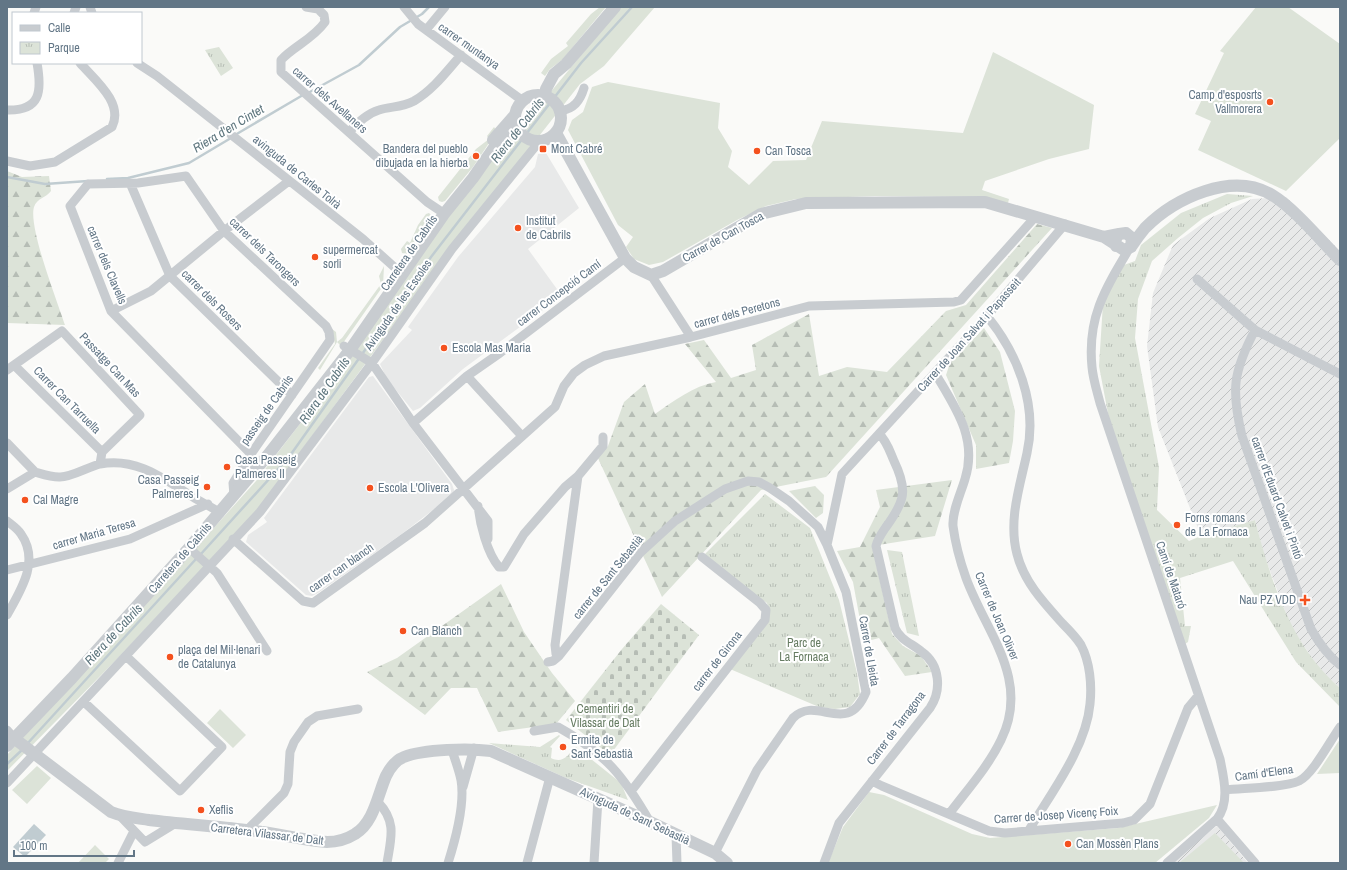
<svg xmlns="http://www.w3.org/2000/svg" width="1347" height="870" viewBox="0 0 1347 870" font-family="'Archivo Narrow',sans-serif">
	<defs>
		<pattern id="industrial-furrows" width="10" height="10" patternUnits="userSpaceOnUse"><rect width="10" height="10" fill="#e8e9e9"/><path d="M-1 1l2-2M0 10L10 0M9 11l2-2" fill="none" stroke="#bfc1c2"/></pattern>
		<pattern id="forest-firs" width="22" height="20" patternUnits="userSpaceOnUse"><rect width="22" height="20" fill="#dce3d8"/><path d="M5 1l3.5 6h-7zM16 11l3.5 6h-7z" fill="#b6bdb5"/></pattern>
		<pattern id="cemetery-stones" width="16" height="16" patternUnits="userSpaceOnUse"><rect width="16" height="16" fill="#dce3d8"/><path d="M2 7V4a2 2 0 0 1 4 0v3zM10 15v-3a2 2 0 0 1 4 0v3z" fill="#b6bdb5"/></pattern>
		<pattern id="park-tufts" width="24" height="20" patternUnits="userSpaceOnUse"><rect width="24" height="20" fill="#dce3d8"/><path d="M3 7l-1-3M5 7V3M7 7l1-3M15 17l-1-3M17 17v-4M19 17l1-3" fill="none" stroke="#b6bdb5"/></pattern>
	</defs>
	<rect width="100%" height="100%" fill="#fafaf8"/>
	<path fill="#e8e9e9" d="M546,153L579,208L528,249L562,296L463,369L420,408L413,411L387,379L380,364L412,330L408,327L458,257L535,167L538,154Z
		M373,376L452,484L455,493L403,533L318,593L312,596L306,595L246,542L248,535L267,522L264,518L369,377Z"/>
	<path fill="url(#industrial-furrows)" d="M1286,197L1340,251V688L1323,674L1291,627L1264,555L1255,520L1201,536L1158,427L1147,346L1153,293L1173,245L1210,218L1252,199Z
		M1217,826L1248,863H1169Z"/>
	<path fill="#dce3d8" d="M600,7H606L562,60L550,69L545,76L541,73L551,59L568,46L566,43L591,14Z
		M621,7H655L604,66L580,84L450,249L256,512L115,661L7,771V755L112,641L256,481L339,373L436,232L503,146L510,141Z
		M1256,7H1288L1340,44V138L1286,191L1198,150L1211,121L1195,114L1224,53L1220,51Z
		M993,52L1094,105L1089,149L1049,159L985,181L982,190L1009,199L1008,203L977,197L875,196L796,199L766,206L737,220L663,262L649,265L634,259L626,247L633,237L618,225L568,130L572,120L583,112L592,87L608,82L720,103L718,128L732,151L728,167L749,185L773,161L806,160L822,121L963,133Z
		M494,127L497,131L473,167L445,201L442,202L439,201L438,197L476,149L489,139L487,136Z
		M429,213L432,216V219L407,254L402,253L401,249L407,241L410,243L418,225L426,214Z
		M384,266L383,286L341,346L337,342L320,370L318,368L335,344L332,329L336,332L337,342L342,338L378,288L381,284L379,276Z
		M220,709L246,735L233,748L207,723Z
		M1340,739V773L1317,774Z
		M37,766L51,778L27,804L12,790Z
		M869,792L884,795L972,834L990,838L1118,828L1217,805L1209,818L1155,863H828L843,827Z
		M1215,833L1244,863H1179Z
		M95,845L109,859L105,863H78Z"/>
	<path fill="url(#forest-firs)" d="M7,171L22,177L49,176L51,191C46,198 37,198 34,207C28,227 58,303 65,325L7,323Z
		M1037,224L1052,228L826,477L761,490L662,597L597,456L608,446L624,402L645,384L655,414C674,401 693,386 716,382L685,344L704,340L731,378L756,370L752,345L809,314L819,376L847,367L887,372L946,311L966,305Z
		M984,328L1000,352L1015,411L1013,441L1009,463L976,469V445L946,375L950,363Z
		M952,480L935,536L872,546L892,634L903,646L921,656L932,672L905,676L879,638L864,642L853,582L837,551L860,547L880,507L876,490Z
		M815,486L824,495L823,513L816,518L789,491Z
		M501,584L524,632L552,673L575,701L556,724L498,732L477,688H451L425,715L367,672L397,658Z"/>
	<path fill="url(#cemetery-stones)" d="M661,604L699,635L610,755L566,720L622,649Z"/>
	<path fill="url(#park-tufts)" d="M219,47L233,68L221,76L205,50Z
		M1227,194L1253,196L1231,203L1203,218L1178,238L1152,261L1138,299L1135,338L1159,467L1157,510L1189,541L1201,536L1255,520C1271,581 1291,646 1340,688V707L1296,662L1233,561L1180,578L1185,626H1191L1188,642L1185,644L1110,424L1099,366L1103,303L1121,266L1135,261L1141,245L1181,213Z
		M765,494L810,528L839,600L857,673L860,694L850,707L835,709L819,707L730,669L768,607L767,603L702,557Z
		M887,550L902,552L919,636L907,633Z
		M559,735L560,736L550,747L552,748L551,758C563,764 568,755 576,747L621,783L628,800L566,778L489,743L540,747Z"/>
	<path fill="#c0ccd1" d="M34,824L46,835L25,857L13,847Z"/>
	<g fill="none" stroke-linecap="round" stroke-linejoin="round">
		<path stroke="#c0ccd1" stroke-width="2.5" d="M308,93L359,65L400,27L422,14L429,7
			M235,135L303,95
			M7,177L45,184L88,181
			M107,179L128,178L189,163L231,138
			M200,555L289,457L431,257L581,63L632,7
			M27,744L196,559
			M7,764L23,749"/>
		<path stroke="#c8ccd0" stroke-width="9" d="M90,7L92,13
			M306,7L318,9L324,15L325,22C313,39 294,46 281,60V72L427,202L439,210
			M404,7L418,24L523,101
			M34,13L36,7
			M74,13L76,7
			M426,30L445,7
			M137,63L157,76L363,239L402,274
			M7,110C41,111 42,91 37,63
			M560,111C574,109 580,101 584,88
			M349,132C358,123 366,114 379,110C391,106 401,108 414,101C433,90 447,71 461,55
			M7,161L30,166L55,162L112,127C124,103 95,80 80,63
			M130,183L170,276L292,395
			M1129,249C1105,289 1087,318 1092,367C1093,379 1097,391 1100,403L1220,759C1224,779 1230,802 1217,819L1167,863
			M651,275L691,337
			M1197,279L1255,330L1340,374
			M111,311L151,291L224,231L289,181
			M987,316C1017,353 1038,404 1027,453C1020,486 1008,520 1017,554C1024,582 1044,603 1063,624C1069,630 1076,637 1081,645C1090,662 1092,685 1090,704C1086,748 1051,793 1029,830
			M1255,330C1233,372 1231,390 1242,436L1311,629C1319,643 1327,655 1340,665
			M344,346L372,363L413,423L488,521V539
			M14,365L102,452
			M7,370L62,331L140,415L102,452L100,464
			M935,373C955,407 978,438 965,479C961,493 952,511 953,526C955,541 961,564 966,578C986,633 1031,679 1001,740C988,767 967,790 949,814
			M467,376L522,436
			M413,423L467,376L500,353L625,258
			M7,443L35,472
			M578,476L603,446V437
			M7,489L35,472C42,474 51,477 59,477C70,478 88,467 100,464C137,457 164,479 193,497C202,503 211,506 220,513
			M234,496L233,483L251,454L330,340L329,332L326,326L224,231L186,176L138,183L88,184L70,206L111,311L251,454
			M478,506C480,524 487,553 499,567H504L524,534L565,487L578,476L555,645L556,654L559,656L640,553L675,521L725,489L748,481L759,482L770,488L789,501L818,527L827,545
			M7,521C12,525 18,529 21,534C40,561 21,590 7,615
			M233,539L303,601L313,603L425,523L555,407L564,386L574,373L585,365L604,356L691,337L809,306L954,302L961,300L1036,216
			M189,548L217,573L267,651
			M7,570L130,539L208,504
			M548,662L553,661L559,656
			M84,702L180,791L222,747L126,656
			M7,730L15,739
			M534,731L558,727C606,754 623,775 650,822
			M872,781L882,786L989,831L1005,833L1123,823L1134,820L1150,804L1188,708L1198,696
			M7,783L260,512L372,363L452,249L539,142
			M463,787L474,748
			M632,790L765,620L766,610L760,603L702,557
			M1225,790C1243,788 1283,788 1299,781C1313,774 1330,741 1340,727
			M378,802C397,822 391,838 387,863
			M120,816L145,842L176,823
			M1217,819L1255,863
			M247,830L284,793L288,784L290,752L294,742L308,722L317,716L358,709
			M676,835L677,863
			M715,853L757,770L793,718C817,694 847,738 866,692L846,592L827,545L842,474L987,316L1065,224
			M118,863L134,831
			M448,863C455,841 465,803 461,780C459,770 455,760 452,750
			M527,863L550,777
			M594,863L598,799
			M824,863L839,823L930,708C942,690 940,665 922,652C913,644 900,640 895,628L876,546C878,538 882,533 886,527C905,501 908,490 894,461C890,452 887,441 879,434"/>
		<path stroke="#c8ccd0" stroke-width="12" d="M515 118a23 23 0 1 1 46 0a23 23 0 1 1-46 0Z
			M545,96L546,89L554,74L566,64L615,7
			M556,133L625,258L634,267L651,275L663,271L761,214L806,203L985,202L1104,237L1119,234
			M493,140L515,115
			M1104,237L1124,250L1131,247L1132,238L1126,233L1119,234L1115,240L1116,246
			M1131,247C1135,241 1140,234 1145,228C1175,198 1232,171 1272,195C1295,209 1321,241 1340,260
			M15,739L111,812C123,817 136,818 149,820C181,824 214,826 246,830C273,832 299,840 327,842C337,842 347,839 355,834C374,823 378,794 386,776C390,768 396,760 404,757C424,749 470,748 491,751L650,822L715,853L727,863
			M7,746L72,678L189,548L268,455L350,350L444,214L473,178L498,142L506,135L519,132"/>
	</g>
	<g fill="#f4511e" stroke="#fff" stroke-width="1.5">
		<circle cx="1270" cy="102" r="4"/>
		<rect x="539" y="145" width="8" height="8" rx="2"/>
		<circle cx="757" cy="151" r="4"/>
		<circle cx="476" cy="156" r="4"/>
		<circle cx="518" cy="228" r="4"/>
		<circle cx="315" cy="257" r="4"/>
		<circle cx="444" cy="348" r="4"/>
		<circle cx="227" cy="467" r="4"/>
		<circle cx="207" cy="487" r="4"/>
		<circle cx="370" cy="488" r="4"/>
		<circle cx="25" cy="500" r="4"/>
		<circle cx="1177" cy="525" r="4"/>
		<path d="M1303 594h4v4h4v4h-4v4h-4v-4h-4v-4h4z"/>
		<circle cx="403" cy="631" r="4"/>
		<circle cx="170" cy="657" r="4"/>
		<circle cx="563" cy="747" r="4"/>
		<circle cx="201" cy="810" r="4"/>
		<circle cx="1068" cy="844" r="4"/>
	</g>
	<g text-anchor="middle" stroke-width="4" stroke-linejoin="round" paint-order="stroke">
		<g font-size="12" fill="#627686" stroke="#fff">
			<text transform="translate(469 46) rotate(35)" y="4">carrer muntanya</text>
			<text transform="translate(330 100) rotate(41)" y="4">carrer dels Avellaners</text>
			<text transform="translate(297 172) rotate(39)" y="4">avinguda de Carles Tolrà</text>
			<text transform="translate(723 237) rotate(-29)" y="4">Carrer de Can Tosca</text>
			<text transform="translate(265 252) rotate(44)" y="4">carrer dels Tarongers</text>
			<text transform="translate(409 253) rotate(-55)" y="4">Carretera de Cabrils</text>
			<text transform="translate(107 265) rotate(67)" y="4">carrer dels Clavells</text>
			<text transform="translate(559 293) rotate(-37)" y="4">carrer Concepció Camí</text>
			<text transform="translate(212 300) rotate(45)" y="4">carrer dels Rosers</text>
			<text transform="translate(398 305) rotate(-55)" y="4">Avinguda de les Escoles</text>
			<text transform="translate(737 313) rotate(-15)" y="4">carrer dels Peretons</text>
			<text transform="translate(969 335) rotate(-48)" y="4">Carrer de Joan Salvat i Papasseit</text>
			<text transform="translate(110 365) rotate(47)" y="4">Passatge Can Mas</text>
			<text transform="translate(67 400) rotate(45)" y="4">Carrer Can Tarruella</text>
			<text transform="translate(267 410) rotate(-55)" y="4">passeig de Cabrils</text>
			<text transform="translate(1277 498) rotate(70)" y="4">carrer d'Eduard Calvet i Pintó</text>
			<text transform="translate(94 534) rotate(-16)" y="4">carrer Maria Teresa</text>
			<text transform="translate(180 558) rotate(-49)" y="4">Carretera de Cabrils</text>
			<text transform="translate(341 568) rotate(-35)" y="4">carrer can blanch</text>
			<text transform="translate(1171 575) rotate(71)" y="4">Camí de Mataró</text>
			<text transform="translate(608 577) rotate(-51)" y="4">carrer de Sant Sebastià</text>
			<text transform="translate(997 616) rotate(67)" y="4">Carrer de Joan Oliver</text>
			<text transform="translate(869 651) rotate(80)" y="4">Carrer de Lleida</text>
			<text transform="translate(717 661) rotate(-52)" y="4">carrer de Girona</text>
			<text transform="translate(896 728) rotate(-53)" y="4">Carrer de Tarragona</text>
			<text transform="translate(1264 773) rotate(-8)" y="4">Camí d'Elena</text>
			<text transform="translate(1056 815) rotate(-4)" y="4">Carrer de Josep Vicenç Foix</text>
			<text transform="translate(635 816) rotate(25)" y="4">Avinguda de Sant Sebastià</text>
			<text transform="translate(267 834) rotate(7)" y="4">Carretera Vilassar de Dalt</text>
		</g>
		<g font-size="12" fill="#627686" stroke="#fff" text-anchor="start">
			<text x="1262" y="99" text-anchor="end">Camp d'esposrts<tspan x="1262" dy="14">Vallmorera</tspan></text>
			<text x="468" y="153" text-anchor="end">Bandera del pueblo<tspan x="468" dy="14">dibujada en la hierba</tspan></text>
			<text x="551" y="153">Mont Cabré</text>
			<text x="765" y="155">Can Tosca</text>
			<text x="526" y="225">Institut<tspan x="526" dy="14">de Cabrils</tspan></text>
			<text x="323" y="254">supermercat<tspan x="323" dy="14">sorli</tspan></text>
			<text x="452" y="352">Escola Mas Maria</text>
			<text x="235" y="464">Casa Passeig<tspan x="235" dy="14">Palmeres II</tspan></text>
			<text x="199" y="484" text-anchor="end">Casa Passeig<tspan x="199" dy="14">Palmeres I</tspan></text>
			<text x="378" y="492">Escola L'Olivera</text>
			<text x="33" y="504">Cal Magre</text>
			<text x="1185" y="522">Forns romans<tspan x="1185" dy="14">de La Fornaca</tspan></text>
			<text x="1296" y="604" text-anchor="end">Nau PZ VDD</text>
			<text x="411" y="635">Can Blanch</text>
			<text x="178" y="654">plaça del Mil·lenari<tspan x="178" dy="14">de Catalunya</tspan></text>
			<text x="571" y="744">Ermita de<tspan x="571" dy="14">Sant Sebastià</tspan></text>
			<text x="209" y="814">Xeflis</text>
			<text x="1076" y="848">Can Mossèn Plans</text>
		</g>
		<g font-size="12" fill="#667c62" stroke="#fff">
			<text x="804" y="647">Parc de<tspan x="804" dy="14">La Fornaca</tspan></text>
			<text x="605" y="713">Cementiri de<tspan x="605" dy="14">Vilassar de Dalt</tspan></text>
		</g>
		<g font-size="13" font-style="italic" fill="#5e767e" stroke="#fff">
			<text transform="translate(228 128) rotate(-31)" y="5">Riera d'en Cintet</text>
			<text transform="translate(517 130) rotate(-52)" y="5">Riera de Cabrils</text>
			<text transform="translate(324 390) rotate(-55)" y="5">Riera de Cabrils</text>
			<text transform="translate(113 634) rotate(-47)" y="5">Riera de Cabrils</text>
		</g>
	</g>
	<rect width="1347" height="870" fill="none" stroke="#627686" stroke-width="16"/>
	<rect x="12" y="12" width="130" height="52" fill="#ffffff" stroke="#c0c8cf"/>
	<rect x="20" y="25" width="20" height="6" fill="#c8ccd0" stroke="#c0c8cf"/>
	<text x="48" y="32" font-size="12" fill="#627686">Calle</text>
	<rect x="20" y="42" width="20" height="12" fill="url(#park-tufts)" stroke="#c0c8cf"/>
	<text x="48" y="52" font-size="12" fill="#627686">Parque</text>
	<path d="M14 850v6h120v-6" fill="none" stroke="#627686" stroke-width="2"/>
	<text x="20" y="850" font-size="12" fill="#627686" stroke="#ffffff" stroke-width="3" paint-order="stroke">100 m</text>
</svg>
